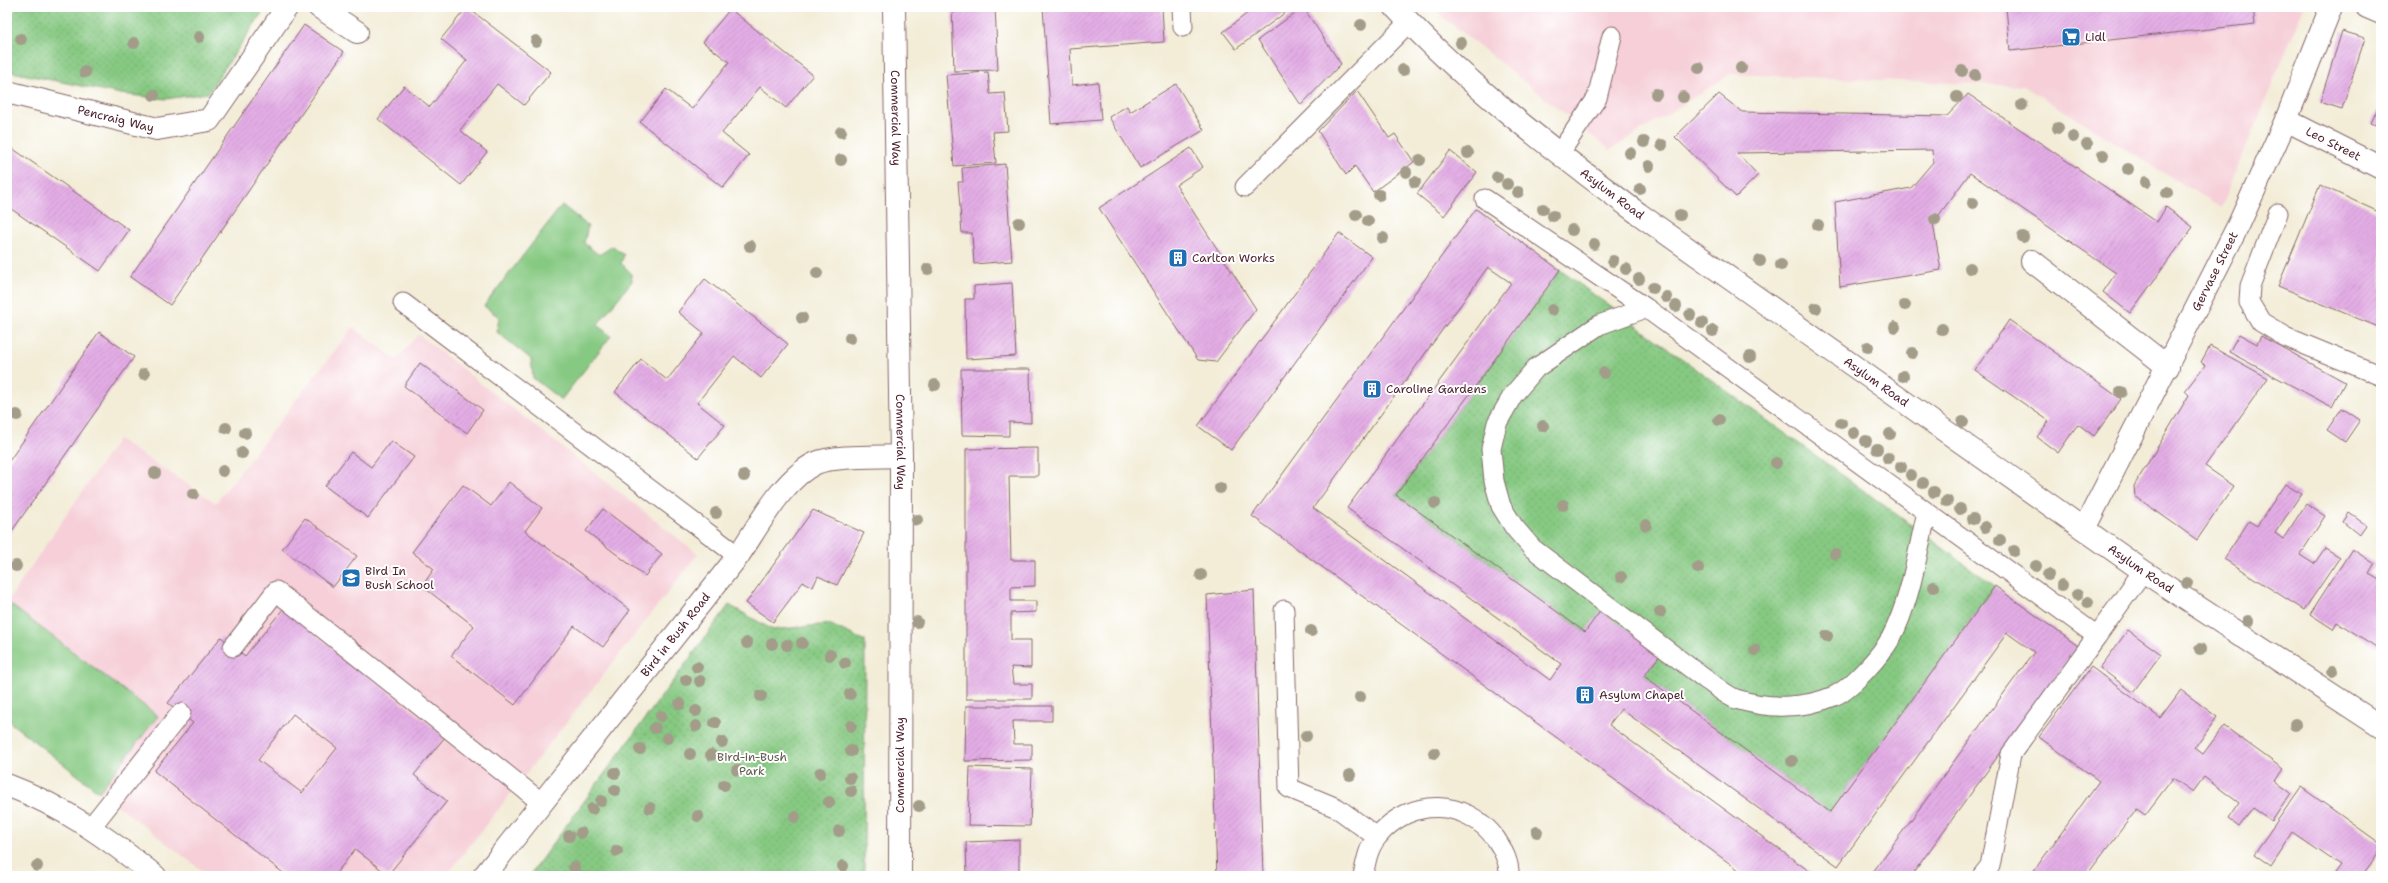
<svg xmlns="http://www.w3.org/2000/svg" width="2388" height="883" viewBox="0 0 2388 883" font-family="'Shantell Sans',sans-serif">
	<defs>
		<pattern id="grass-dots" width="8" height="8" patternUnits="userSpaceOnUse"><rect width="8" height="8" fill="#86c982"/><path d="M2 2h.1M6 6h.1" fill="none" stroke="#75ac70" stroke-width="1.8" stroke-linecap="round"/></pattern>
		<pattern id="building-hatch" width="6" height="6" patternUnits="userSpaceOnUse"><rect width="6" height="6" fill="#e3ade5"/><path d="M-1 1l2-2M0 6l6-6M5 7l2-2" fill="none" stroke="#c494c5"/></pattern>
	</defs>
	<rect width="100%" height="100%" fill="#fff"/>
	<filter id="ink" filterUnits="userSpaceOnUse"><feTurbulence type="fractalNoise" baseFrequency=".025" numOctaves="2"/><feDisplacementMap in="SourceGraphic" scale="8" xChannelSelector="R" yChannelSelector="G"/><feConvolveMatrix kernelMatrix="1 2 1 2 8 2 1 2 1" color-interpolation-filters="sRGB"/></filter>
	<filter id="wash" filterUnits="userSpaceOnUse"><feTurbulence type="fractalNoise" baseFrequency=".012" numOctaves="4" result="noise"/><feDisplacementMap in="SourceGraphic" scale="16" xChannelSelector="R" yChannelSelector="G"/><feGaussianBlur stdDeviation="0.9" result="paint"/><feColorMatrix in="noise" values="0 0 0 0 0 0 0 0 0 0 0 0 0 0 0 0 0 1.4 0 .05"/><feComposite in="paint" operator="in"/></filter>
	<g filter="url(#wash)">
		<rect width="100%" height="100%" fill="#f3edd8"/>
		<path fill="#f6cfd8" d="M1434,7H2304L2221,208L2024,86L1731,74L1610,150L1443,17Z
			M353,327L397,360L418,334L698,554L446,876H209L7,720V602L118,439L216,503Z"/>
		<path fill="url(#grass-dots)" stroke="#687456" d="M7,7H266L208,93L166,99L121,94L7,71Z
			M1560,270L1995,586L1830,812L1644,676L1661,654L1585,632L1396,495Z
			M729,605L773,630L829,624L865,641L864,876H529Z"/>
		<path fill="#86c982" stroke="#687456" d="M562,205L588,226L584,243L599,255L613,246L624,255L621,263L631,273L632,281L597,325L611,336L561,400L533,378L531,359L497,332L499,317L484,306Z
			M7,602L158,716L99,792L7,720Z"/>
		<g id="blocks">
			<path fill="url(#building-hatch)" fill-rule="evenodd" d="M467,7L551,72L524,105L497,84L460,130L487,152L461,185L378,119L404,86L430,107L467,60L441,39Z
				M952,7H995L998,70L954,71Z
				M1043,7H1162L1164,42L1070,49L1072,85L1098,82L1101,120L1051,124Z
				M1245,7H1293L1236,49L1223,32L1249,12Z
				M1303,7L1341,64L1301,105L1258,40Z
				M2006,7H2253L2255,24L2010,51Z
				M730,9L813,75L786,108L760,87L722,133L749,155L723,188L640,122L666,89L692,109L729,62L703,42Z
				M304,25L344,52L170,305L130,277Z
				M2342,31L2365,38L2342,109L2320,102Z
				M988,72L990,94L1005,93L1008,131L993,132L996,163L954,166L946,75Z
				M1176,84L1204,130L1140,168L1109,117L1127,106L1130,112Z
				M1357,91L1389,138L1395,134L1414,162L1373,192L1355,166L1346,175L1318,131Z
				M1719,94L1742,112L1947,116L1968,94L2157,222L2166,207L2193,227L2130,313L2103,292L2116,273L1970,173L1933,223L1941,270L1840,287L1835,202L1911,188L1933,162L1932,150L1737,153L1758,175L1736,197L1675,137Z
				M2381,101V127L2371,123Z
				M9,146L129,230L100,271L7,206Z
				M1191,148L1203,167L1176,185L1256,309L1216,362L1198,360L1099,208Z
				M1450,151L1477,172L1444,216L1417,194Z
				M1005,164L1012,261L974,264L972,233H962L958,182H963L962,168Z
				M2320,185L2381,213V328L2278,286Z
				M1476,209L1560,270L1396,495L1585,632L1601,610L1661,654L1644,676L1830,812L1995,586L2078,646L1911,876H1870L2034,652L2007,633L1838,866L1621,709L1609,725L1816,876H1747L1252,516ZM1488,267L1511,283L1347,508L1561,664L1550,680L1313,508Z
				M1339,233L1372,257L1231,450L1198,426Z
				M705,279L788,344L761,378L734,356L697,403L725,425L698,458L615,392L641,359L667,380L704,333L678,312Z
				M1012,283L1016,356L966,359L965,299H974V286Z
				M2009,320L2121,399L2094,436L2078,424L2058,453L2037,437L2049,421L1975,370Z
				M99,332L134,357L7,538V464Z
				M2239,334L2257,344L2261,336L2345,382L2332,407L2229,352Z
				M2210,346L2268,378L2205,466L2234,486L2197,540L2135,496L2134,486L2189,395L2185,391L2205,365L2201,362Z
				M420,363L483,410L467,433L404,386Z
				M961,369H1030L1031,423L1009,422V436L962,435Z
				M2342,408L2360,420L2345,442L2327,430Z
				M391,441L414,457L368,518L325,486L351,452L371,467Z
				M1038,448V476H1009L1011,560H1035V586L1011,587V601H1036V612L1011,613V640H1031V668L1011,667L1013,684H1032V699H966V449Z
				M509,482L542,508L525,531L630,610L603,647L574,626L515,705L451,656L474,626L422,586L434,569L412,552L463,485L491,506Z
				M2285,484L2301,494L2275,533L2283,539L2306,504L2325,516L2300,555L2314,564L2325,548L2340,557L2304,610L2224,559L2249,521L2257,526Z
				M603,509L662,554L645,576L586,531Z
				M813,510L864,533L837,585L818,576L813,587L803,582L773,622L746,603Z
				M2349,513L2366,525L2359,535L2343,522Z
				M305,518L357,556L333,587L282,549Z
				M2352,549L2375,564L2369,574L2381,581V650L2337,622L2333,629L2310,614Z
				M1254,590L1263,876H1217L1207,595Z
				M283,609L445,737L414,775L447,801L388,875L355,849L334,876H287L154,771L193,723L168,703L221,637L245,656ZM293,714L337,748L302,793L258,760Z
				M2128,630L2161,654L2133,692L2100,668Z
				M2091,667L2160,718L2181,690L2217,717L2195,748L2203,754L2224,726L2283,769L2275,781L2291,793L2272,821L2253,808L2239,827L2228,819L2239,803L2223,791L2204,777L2193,792L2173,778L2145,815L2137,809L2086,876H2030L2099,781L2039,737Z
				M966,706H1052V721H1013L1014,744H1032V760L965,761Z
				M970,767L1032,769L1030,826L968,825Z
				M2301,787L2381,844V849L2362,876H2332L2340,865L2293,833L2271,866L2254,854Z
				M1019,840V876H967L966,842Z
				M2381,866V876H2374Z"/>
		</g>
	</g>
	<g filter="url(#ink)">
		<use href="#blocks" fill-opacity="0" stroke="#856768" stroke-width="1"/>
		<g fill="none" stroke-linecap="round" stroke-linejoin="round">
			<defs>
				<path id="service" d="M1182,7L1183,27
					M1559,154L1597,98L1612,36
					M1245,187L1409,22
					M1485,199L1646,308L2097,636L2011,754L1990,866L1982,876
					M2278,213L2250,286L2249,302L2261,322L2286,337L2381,376
					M403,303L738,556
					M1646,308L1599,325L1536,368L1513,395L1497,423L1491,449L1494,481L1501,506L1514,527L1532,548L1705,679C1715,685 1725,695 1736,699C1767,709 1804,709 1834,696C1852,688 1881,655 1891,638C1911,600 1917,553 1927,512
					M1284,610L1289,788L1337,808L1377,837
					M2097,636L2143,571
					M233,647L276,591L542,803
					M91,827L181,713
					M1363,876C1366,862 1368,847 1378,836C1410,797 1466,798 1496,839C1503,849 1510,864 1509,876"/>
				<g id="pedestrian">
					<path id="s1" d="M484,876L738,556"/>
				</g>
				<g id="minor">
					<path d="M319,7L357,32"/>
					<path d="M2367,7L2381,13"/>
					<path id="s2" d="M7,92L157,129L209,120L287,7"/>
					<path id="s3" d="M2286,120L2381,168"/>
					<path d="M2032,261L2168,367"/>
					<path id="s4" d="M2084,529L2239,224L2286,120L2331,7"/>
					<path d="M738,556C758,527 783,478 816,463C833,455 880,457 901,456"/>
					<path d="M7,785C63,806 109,839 155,876"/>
				</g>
				<g id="tertiary">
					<path id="s5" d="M894,7L901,456L900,876"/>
					<path id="s6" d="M1395,7C1468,86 1553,150 1639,214L2143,571L2381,727"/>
				</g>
			</defs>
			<use href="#service" stroke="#856768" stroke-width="21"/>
			<use href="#pedestrian" stroke="#856768" stroke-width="24"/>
			<use href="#minor" stroke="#856768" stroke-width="24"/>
			<use href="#tertiary" stroke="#856768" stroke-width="24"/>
			<use href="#service" stroke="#fff" stroke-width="19"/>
			<use href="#pedestrian" stroke="#fff" stroke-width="22"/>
			<use href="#minor" stroke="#fff" stroke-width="22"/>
			<use href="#tertiary" stroke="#fff" stroke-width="22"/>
		</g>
		<g fill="#a29c89">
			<circle cx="1361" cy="25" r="6"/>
			<circle cx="199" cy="37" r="6"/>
			<circle cx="21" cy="39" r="6"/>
			<circle cx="536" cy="41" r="6"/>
			<circle cx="134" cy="43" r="6"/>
			<circle cx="1461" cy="43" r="6"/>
			<circle cx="1699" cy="68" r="6"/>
			<circle cx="1741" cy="68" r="6"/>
			<circle cx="1403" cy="70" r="6"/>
			<circle cx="1962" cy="71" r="6"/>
			<circle cx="85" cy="72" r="6"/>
			<circle cx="1975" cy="75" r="6"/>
			<circle cx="1656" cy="94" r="6"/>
			<circle cx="154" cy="95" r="6"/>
			<circle cx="1683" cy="97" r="6"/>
			<circle cx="1957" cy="97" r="6"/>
			<circle cx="2022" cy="105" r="6"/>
			<circle cx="2058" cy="128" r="6"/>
			<circle cx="841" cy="132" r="6"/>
			<circle cx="2073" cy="137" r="6"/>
			<circle cx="1644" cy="142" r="6"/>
			<circle cx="2087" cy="144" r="6"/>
			<circle cx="1662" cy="145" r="6"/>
			<circle cx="1468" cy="153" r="6"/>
			<circle cx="1630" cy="153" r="6"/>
			<circle cx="2103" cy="155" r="6"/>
			<circle cx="841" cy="160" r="6"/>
			<circle cx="1420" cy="160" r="6"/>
			<circle cx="1649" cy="166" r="6"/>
			<circle cx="2128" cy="169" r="6"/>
			<circle cx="1406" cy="172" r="6"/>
			<circle cx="1497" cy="177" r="6"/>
			<circle cx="1415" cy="182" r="6"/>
			<circle cx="2146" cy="182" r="6"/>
			<circle cx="1507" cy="184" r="6"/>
			<circle cx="1640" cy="189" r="6"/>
			<circle cx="1518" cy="192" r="6"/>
			<circle cx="2167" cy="193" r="6"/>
			<circle cx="1379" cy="195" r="6"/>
			<circle cx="1973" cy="203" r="6"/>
			<circle cx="1543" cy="209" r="6"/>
			<circle cx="1356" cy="215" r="6"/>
			<circle cx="1680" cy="215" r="6"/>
			<circle cx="1553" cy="216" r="6"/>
			<circle cx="1935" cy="219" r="6"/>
			<circle cx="1368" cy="221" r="6"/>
			<circle cx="1019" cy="223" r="6"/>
			<circle cx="1818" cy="225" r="6"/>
			<circle cx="1572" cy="230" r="6"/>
			<circle cx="2023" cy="237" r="6"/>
			<circle cx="1383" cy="238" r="6"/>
			<circle cx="1594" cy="244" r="6"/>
			<circle cx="750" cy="246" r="6"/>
			<circle cx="1613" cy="261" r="6"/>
			<circle cx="1760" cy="261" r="6"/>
			<circle cx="1781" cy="265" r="6"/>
			<circle cx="1970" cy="268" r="6"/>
			<circle cx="928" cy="269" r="6"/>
			<circle cx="1626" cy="269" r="6"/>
			<circle cx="817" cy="273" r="6"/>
			<circle cx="1639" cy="279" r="6"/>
			<circle cx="1653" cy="288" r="6"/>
			<circle cx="1666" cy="297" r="6"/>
			<circle cx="1905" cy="305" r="6"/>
			<circle cx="1676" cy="306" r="6"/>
			<circle cx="1816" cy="308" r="6"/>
			<circle cx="1552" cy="310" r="6"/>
			<circle cx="1690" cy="315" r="6"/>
			<circle cx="802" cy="318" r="6"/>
			<circle cx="1702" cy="323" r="6"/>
			<circle cx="1895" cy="327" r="6"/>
			<circle cx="1942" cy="329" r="6"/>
			<circle cx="1713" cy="331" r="6"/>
			<circle cx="850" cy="338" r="6"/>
			<circle cx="1868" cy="347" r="6"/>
			<circle cx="1912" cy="353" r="6"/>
			<circle cx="1750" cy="357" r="6"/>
			<circle cx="1604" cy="373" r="6"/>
			<circle cx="144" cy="374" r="6"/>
			<circle cx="1903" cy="376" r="6"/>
			<circle cx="935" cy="385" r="6"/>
			<circle cx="2121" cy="392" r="6"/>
			<circle cx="17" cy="415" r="6"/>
			<circle cx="1719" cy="420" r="6"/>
			<circle cx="1963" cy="422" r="6"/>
			<circle cx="1841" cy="423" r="6"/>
			<circle cx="1543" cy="426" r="6"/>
			<circle cx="226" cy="428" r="6"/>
			<circle cx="245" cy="433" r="6"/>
			<circle cx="1854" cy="433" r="6"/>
			<circle cx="1890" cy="434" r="6"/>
			<circle cx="1866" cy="441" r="6"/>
			<circle cx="1877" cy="449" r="6"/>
			<circle cx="242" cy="453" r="6"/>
			<circle cx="1888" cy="458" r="6"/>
			<circle cx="1776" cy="463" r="6"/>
			<circle cx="1901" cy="467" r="6"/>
			<circle cx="223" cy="471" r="6"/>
			<circle cx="155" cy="473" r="6"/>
			<circle cx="1911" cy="475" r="6"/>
			<circle cx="744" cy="476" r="6"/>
			<circle cx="1923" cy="483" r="6"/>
			<circle cx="1220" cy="488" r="6"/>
			<circle cx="1934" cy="492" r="6"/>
			<circle cx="193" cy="494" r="6"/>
			<circle cx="1947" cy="501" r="6"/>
			<circle cx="1435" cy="503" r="6"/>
			<circle cx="1563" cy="505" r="6"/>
			<circle cx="1960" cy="509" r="6"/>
			<circle cx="716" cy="513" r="6"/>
			<circle cx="1973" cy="519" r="6"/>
			<circle cx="917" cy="520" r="6"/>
			<circle cx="1646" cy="525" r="6"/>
			<circle cx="1985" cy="527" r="6"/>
			<circle cx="2000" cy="540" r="6"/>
			<circle cx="2014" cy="551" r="6"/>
			<circle cx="1835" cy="554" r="6"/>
			<circle cx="16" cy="566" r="6"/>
			<circle cx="2036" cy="566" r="6"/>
			<circle cx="1698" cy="568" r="6"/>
			<circle cx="1201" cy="575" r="6"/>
			<circle cx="2048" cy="575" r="6"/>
			<circle cx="1621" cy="577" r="6"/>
			<circle cx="2187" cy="583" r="6"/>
			<circle cx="2062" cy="585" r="6"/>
			<circle cx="1934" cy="587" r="6"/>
			<circle cx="2077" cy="595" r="6"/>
			<circle cx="2088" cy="602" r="6"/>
			<circle cx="1660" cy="612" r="6"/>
			<circle cx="2248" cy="621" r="6"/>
			<circle cx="917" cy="622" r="6"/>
			<circle cx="1311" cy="631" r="6"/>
			<circle cx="1827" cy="636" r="6"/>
			<circle cx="747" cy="643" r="6"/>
			<circle cx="802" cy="643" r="6"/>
			<circle cx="772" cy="644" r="6"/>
			<circle cx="787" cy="645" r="6"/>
			<circle cx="2200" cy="649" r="6"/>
			<circle cx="1755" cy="650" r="6"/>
			<circle cx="830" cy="655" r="6"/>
			<circle cx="845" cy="663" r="6"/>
			<circle cx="697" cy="667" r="6"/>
			<circle cx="2332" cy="671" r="6"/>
			<circle cx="686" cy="680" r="6"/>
			<circle cx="700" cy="681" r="6"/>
			<circle cx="850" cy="694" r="6"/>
			<circle cx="761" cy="696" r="6"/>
			<circle cx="1360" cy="697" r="6"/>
			<circle cx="680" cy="704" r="6"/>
			<circle cx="696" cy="711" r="6"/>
			<circle cx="661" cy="716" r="6"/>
			<circle cx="715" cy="723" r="6"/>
			<circle cx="2295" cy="725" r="6"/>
			<circle cx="696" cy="726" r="6"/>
			<circle cx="851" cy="726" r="6"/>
			<circle cx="655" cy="728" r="6"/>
			<circle cx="1306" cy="736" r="6"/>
			<circle cx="667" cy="738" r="6"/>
			<circle cx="722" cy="742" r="6"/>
			<circle cx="640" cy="749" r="6"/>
			<circle cx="851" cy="751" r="6"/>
			<circle cx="1434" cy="753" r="6"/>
			<circle cx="690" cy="754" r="6"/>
			<circle cx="711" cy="755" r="6"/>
			<circle cx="1792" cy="761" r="6"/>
			<circle cx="737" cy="770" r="6"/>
			<circle cx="615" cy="773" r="6"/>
			<circle cx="820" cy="773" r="6"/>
			<circle cx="1350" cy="775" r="6"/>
			<circle cx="850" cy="778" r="6"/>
			<circle cx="724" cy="785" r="6"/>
			<circle cx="615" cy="790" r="6"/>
			<circle cx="851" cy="791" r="6"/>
			<circle cx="601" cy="801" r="6"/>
			<circle cx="829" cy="802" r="6"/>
			<circle cx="919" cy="806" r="6"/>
			<circle cx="650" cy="808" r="6"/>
			<circle cx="592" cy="809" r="6"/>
			<circle cx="698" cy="816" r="6"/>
			<circle cx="795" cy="817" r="6"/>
			<circle cx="839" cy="831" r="6"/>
			<circle cx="1537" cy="832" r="6"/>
			<circle cx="581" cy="833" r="6"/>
			<circle cx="569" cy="836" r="6"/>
			<circle cx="617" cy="851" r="6"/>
			<circle cx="37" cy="866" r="6"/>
			<circle cx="843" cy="866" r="6"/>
			<circle cx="574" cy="867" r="6"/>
		</g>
	</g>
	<defs>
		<symbol id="supermarket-square" viewBox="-11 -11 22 22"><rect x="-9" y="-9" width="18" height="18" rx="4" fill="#1f6fb2" stroke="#fff"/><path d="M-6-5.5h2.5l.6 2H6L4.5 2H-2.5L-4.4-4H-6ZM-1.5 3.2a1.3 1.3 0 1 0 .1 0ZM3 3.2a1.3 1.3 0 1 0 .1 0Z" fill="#fff"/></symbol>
		<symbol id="building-square" viewBox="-11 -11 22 22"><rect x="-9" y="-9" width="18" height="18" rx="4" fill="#1f6fb2" stroke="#fff"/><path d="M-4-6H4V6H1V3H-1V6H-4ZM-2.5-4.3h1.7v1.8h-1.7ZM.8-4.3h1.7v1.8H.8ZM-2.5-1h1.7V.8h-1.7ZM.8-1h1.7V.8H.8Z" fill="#fff"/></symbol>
		<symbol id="school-square" viewBox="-11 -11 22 22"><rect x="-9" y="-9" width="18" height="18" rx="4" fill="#1f6fb2" stroke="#fff"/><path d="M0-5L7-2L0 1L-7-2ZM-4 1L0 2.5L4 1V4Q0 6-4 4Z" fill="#fff"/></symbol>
	</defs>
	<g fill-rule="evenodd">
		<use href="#supermarket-square" x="2060" y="26" width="22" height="22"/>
		<use href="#building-square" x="1167" y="247" width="22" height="22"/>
		<use href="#building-square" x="1361" y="378" width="22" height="22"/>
		<use href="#school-square" x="340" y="567" width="22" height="22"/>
		<use href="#building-square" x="1574" y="684" width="22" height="22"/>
	</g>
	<g text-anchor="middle" stroke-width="4" stroke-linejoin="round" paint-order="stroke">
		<g font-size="12" fill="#4a1f2b" stroke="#fff" text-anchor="start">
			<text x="2085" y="41">Lidl</text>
			<text x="1192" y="262">Carlton Works</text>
			<text x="1386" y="393">Caroline Gardens</text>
			<text x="365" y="575">Bird In<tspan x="365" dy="14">Bush School</tspan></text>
			<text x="1599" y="699">Asylum Chapel</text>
		</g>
		<g font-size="12" fill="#4a1f2b" stroke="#fff">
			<text dy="4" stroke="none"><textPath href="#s2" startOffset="112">Pencraig Way</textPath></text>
			<text dy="4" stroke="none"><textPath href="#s5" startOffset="111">Commercial Way</textPath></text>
			<text dy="4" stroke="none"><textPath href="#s3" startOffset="53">Leo Street</textPath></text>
			<text dy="4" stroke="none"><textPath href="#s6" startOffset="287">Asylum Road</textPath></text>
			<text dy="4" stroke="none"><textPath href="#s4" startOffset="289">Gervase Street</textPath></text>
			<text dy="4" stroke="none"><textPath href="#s6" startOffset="611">Asylum Road</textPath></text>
			<text dy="4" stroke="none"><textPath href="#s5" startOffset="435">Commercial Way</textPath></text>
			<text dy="4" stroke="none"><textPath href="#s6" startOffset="935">Asylum Road</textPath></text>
			<text dy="4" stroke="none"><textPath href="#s1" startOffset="308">Bird in Bush Road</textPath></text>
			<text transform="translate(900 765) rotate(-90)" y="4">Commercial Way</text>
		</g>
		<g font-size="12" fill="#5f5a49" stroke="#fff">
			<text x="752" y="761">Bird-in-Bush<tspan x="752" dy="14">Park</tspan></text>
		</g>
	</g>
	<rect width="2388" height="883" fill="none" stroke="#fff" stroke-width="24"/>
</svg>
